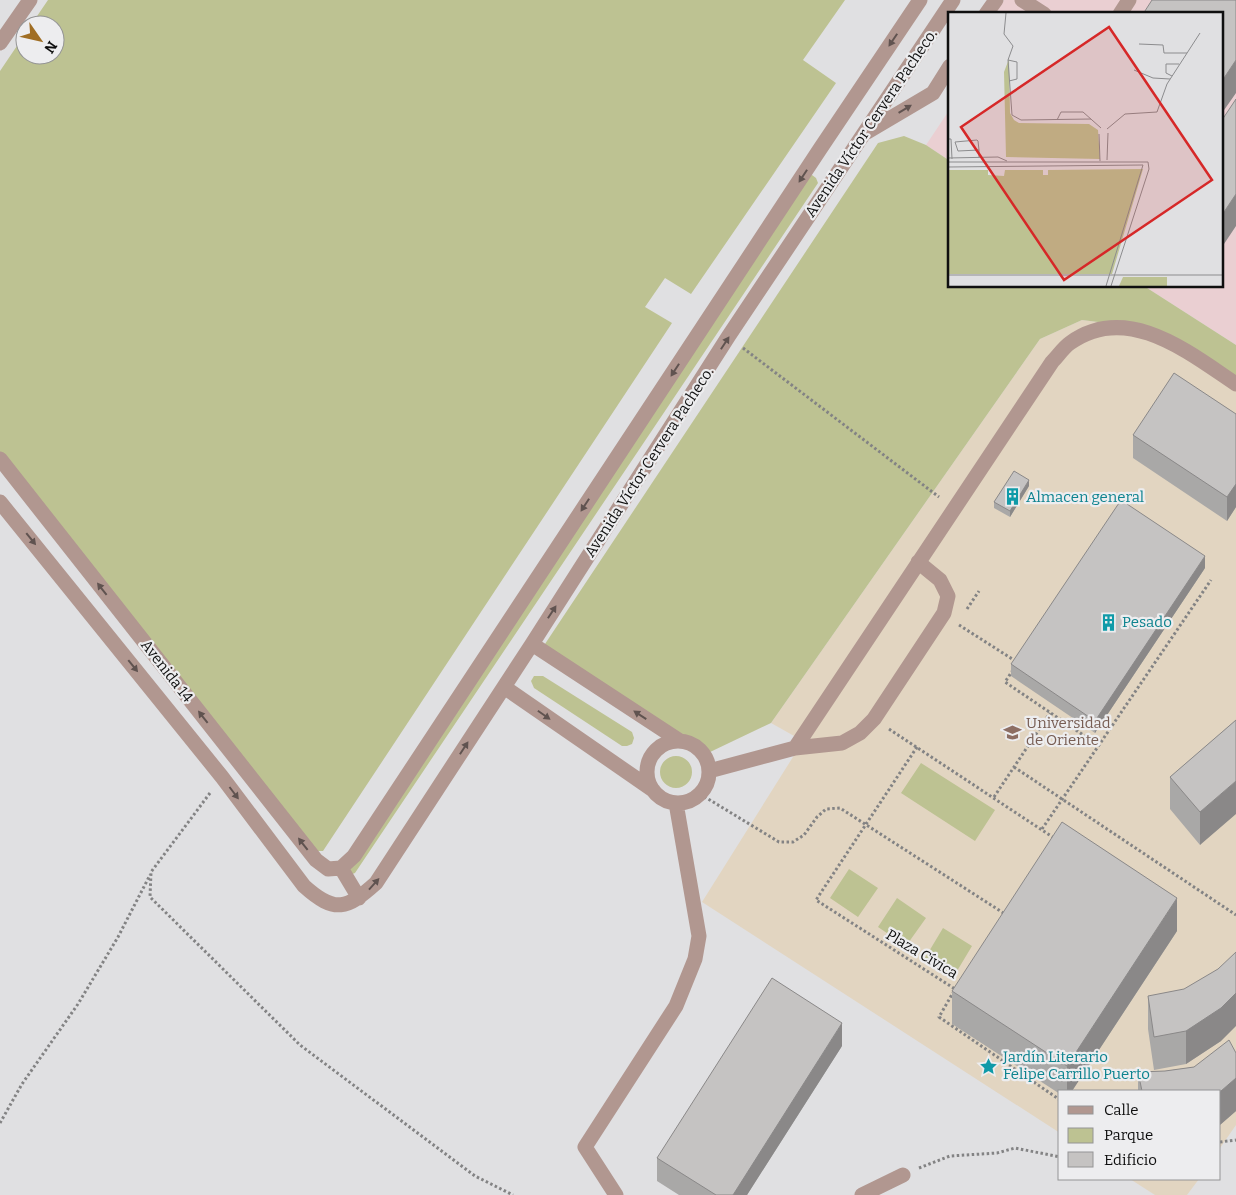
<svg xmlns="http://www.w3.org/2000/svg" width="1236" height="1195" viewBox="0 0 1236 1195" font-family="Bitter,serif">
	<rect width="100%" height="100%" fill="#e0e0e2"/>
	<path fill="#e2d5c1" d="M1082,320L1130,326L1168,347L1236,391V1125L1220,1148V1091H1060V1133L702,902L803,741L771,723L1040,339Z
		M1130,1179H1199L1187,1195H1155Z"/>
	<path fill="#eacfd2" d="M1004,0H1236V345L1144,286H1222V14H995Z
		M950,109V161L926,145Z"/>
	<path fill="#bdc292" d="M48,0H845L803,60L836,83L691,294L665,278L645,307L672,323L323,851H309L0,466V71L25,34V55H55V25H31Z
		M904,136L926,145L950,161V286H1144L1236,345V391L1168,347L1130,326L1082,320L1040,339L771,723L708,753L541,650L878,143Z
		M812,175L816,178L818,183L355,873L350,875L344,866L808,176Z
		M534,676H543L632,732L634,738L632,744L627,746H622L534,688L531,681Z
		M660 772a16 16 0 1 1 32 0a16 16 0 1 1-32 0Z
		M921,763L995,810L975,841L901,793Z
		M849,869L878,888L858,917L830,898Z
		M897,898L926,918L906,946L878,927Z
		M943,928L972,946L954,976L925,958Z"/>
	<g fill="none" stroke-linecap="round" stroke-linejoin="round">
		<path stroke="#838384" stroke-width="3" stroke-dasharray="2.5 2.5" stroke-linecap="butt" d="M743,348L939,497
			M967,609L979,591
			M959,625L1017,662
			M1013,670L1005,682L1098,745
			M889,729L1054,838
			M917,747L816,900L955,989
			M1014,767L1236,915
			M210,793L151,872L150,897L300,1045L475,1176L513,1195
			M700,794L779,842H793L804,835L817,817L826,809L840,808L1005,914
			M994,797L1050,713
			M1042,829L1211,580
			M954,991L939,1017L1060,1100
			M0,1123L22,1084L78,1004L118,937L150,875
			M1220,1142L1236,1140
			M919,1168L950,1156L997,1153L1015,1148L1060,1157"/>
		<path stroke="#b19790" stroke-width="15" d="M1022,0L1044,14
			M986,14L996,0
			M1120,14L1129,0
			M0,43L30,0
			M867,132L933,93L950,66
			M0,459L316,860L328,869L341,868
			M0,502L222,777L304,886C335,914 347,909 376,883L532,644L728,337L953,0
			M532,644L680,741
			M504,687L653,790
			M647 772a31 31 0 1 1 62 0a31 31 0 1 1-62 0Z
			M795,748L1052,362C1058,356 1063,348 1070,343C1127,302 1188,352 1236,384
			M709,771L795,748L842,743L860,733L874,719L944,613L948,596L940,580L918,562
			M341,868L354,856L820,149L920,0
			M341,868L359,898
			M616,1195L585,1147L676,1006L695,959L699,936L676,803
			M862,1195L903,1175"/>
	</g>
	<path fill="#a9a8a7" d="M1236,414V507L1227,521L1133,458V435Z
		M1029,486L1010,517L994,508V502Z
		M1205,568L1095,733L1011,676V664Z
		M1236,720L1200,845L1170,809V777Z
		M1177,931L1072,1091H1060V1094L952,1024V991Z
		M1148,996L1221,1041L1186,1064L1154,1070L1148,1029Z
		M842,1046L747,1195H679L657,1181V1158Z
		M1236,1053V1111L1221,1124L1220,1091H1138V1072L1165,1071L1194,1067Z"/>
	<path fill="#8a8888" d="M1236,60V93L1222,113V81Z
		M1236,194V226L1222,247V215Z
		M1029,480V486L1010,517V511Z
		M1236,484V507L1227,521V497Z
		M1205,556V568L1095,733V721Z
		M1236,781V814L1200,845V812Z
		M1177,898V931L1072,1091H1067V1066Z
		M1236,993V1026L1221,1041L1186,1064V1031Z
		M842,1023V1046L747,1195H733Z
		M1236,1078V1111L1220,1125V1092Z"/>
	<path fill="#c5c3c2" stroke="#8a8888" d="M1152,0H1236V60L1222,81V14H1143Z
		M1236,99V194L1222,215V120Z
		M1174,373L1236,414V484L1227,497L1133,435Z
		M1014,471L1029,480L1010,511L994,502Z
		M1121,500L1205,556L1095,721L1011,664Z
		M1236,720V781L1200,812L1170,777Z
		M1062,822L1177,898L1067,1066L952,991Z
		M1236,952V993L1221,1008L1186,1031L1154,1037L1148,996L1184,989L1218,969Z
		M772,978L842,1023L733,1195H716L657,1158Z
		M1229,1040L1236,1053V1078L1221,1091H1142L1138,1072L1165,1071L1194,1067Z"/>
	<defs><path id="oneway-solid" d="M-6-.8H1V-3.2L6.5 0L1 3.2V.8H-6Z" transform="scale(1.25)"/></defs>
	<g fill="#605350">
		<use href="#oneway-solid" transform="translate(893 40) rotate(124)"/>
		<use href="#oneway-solid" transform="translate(905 109) rotate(-31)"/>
		<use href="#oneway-solid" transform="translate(803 176) rotate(123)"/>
		<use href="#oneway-solid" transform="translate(725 343) rotate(-57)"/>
		<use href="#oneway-solid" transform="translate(675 370) rotate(123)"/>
		<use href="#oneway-solid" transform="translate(585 505) rotate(123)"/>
		<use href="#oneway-solid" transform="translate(31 539) rotate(51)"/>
		<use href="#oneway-solid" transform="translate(102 589) rotate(-128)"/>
		<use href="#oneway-solid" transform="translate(552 612) rotate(-57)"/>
		<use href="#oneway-solid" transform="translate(133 666) rotate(51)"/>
		<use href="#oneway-solid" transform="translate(544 715) rotate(35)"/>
		<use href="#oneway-solid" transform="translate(640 715) rotate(-147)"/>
		<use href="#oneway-solid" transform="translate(203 717) rotate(-128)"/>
		<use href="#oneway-solid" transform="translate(464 748) rotate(-57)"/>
		<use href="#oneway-solid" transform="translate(234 793) rotate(53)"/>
		<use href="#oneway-solid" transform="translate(303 844) rotate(-128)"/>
		<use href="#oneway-solid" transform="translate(374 884) rotate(-48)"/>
	</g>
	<defs>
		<symbol id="building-bare" viewBox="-9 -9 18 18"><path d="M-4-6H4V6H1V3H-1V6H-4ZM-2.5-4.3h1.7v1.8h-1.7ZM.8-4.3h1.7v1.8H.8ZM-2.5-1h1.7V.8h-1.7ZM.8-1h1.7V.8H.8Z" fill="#0f9aa8" stroke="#ededef" stroke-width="2.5" paint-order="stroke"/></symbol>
		<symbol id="university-bare" viewBox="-9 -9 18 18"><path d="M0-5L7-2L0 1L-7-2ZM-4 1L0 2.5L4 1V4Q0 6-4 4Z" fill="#8d6e63" stroke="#ededef" stroke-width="2.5" paint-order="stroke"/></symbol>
		<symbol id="sight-bare" viewBox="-9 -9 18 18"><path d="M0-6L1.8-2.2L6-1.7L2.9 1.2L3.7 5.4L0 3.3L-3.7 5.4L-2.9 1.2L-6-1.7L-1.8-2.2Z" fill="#0f9aa8" stroke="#ededef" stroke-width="2.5" paint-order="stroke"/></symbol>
	</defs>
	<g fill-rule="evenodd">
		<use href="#building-bare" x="1000" y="484" width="25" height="25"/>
		<use href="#building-bare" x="1096" y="610" width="25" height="25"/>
		<use href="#university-bare" x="1000" y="720" width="25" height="25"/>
		<use href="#sight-bare" x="976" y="1054" width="25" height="25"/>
	</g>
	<g text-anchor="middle" stroke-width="4.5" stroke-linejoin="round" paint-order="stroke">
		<g font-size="15" fill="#0f0f0f" stroke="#ededef">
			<text transform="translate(871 123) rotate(-56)" y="5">Avenida Víctor Cervera Pacheco.</text>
			<text transform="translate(649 462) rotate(-57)" y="5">Avenida Víctor Cervera Pacheco.</text>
			<text transform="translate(167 671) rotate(52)" y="5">Avenida 14</text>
			<text transform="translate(922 954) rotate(31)" y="5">Plaza Cívica</text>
		</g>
		<g font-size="15" fill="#0d838f" stroke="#ededef" text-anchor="start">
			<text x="1026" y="502">Almacen general</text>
			<text x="1122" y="627">Pesado</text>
			<text x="1003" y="1062">Jardín Literario<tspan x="1003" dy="17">Felipe Carrillo Puerto</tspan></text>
		</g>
		<g font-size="15" fill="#785e54" stroke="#ededef" text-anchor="start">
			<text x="1026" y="728">Universidad<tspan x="1026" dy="17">de Oriente</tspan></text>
		</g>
	</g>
	<g transform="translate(948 12)">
		<rect width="275" height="275" fill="#e0e0e2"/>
		<path d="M61,47L62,101L66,108L71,111L141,112L150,118L152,147L58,145L56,60ZM195,157L164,262H0V158H40V163L56,164L57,158H95V163H100V158ZM175,265H219V274H171Z" fill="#bdc292"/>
		<path fill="none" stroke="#8c8c8e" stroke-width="1" d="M58,1L56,22L65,34L60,48L64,103L73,108L143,107M191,32L215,33L216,41H239M60,48L69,50V67L61,69M186,58L205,66L222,67M224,64L218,61V52H231M109,108L113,100H135L153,116M159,117L177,102L209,100L219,72L252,21M151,122L152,149M0,127H3L4,147M31,138L10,139L7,130L29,128L30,129L31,138V145M0,146L50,145L59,149M159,148L160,121M0,150H200L201,157L163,274M0,155L195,153M0,263H275M158,274L195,153"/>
		<path fill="#d62828" fill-opacity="0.15" stroke="#d62828" stroke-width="2.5" d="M161,15L264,168L116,268L13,115Z"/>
		<rect width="275" height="275" fill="none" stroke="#0f0f0f" stroke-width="2.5"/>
	</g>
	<rect x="1058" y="1090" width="162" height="90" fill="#ededef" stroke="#949495"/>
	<rect x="1068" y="1106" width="25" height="8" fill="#b19790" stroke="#949495"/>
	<text x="1104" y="1115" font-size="15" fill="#0f0f0f">Calle</text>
	<rect x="1068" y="1128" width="25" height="15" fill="#bdc292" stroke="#949495"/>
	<text x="1104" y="1140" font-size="15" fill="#0f0f0f">Parque</text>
	<rect x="1068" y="1152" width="25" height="15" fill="#c5c3c2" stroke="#949495"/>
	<text x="1104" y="1165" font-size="15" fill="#0f0f0f">Edificio</text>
	<g transform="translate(40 40) rotate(124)"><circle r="24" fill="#ededef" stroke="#949495"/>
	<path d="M0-4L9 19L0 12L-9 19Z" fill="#a06e24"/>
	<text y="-8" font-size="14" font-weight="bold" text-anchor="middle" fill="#0f0f0f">N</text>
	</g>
</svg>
